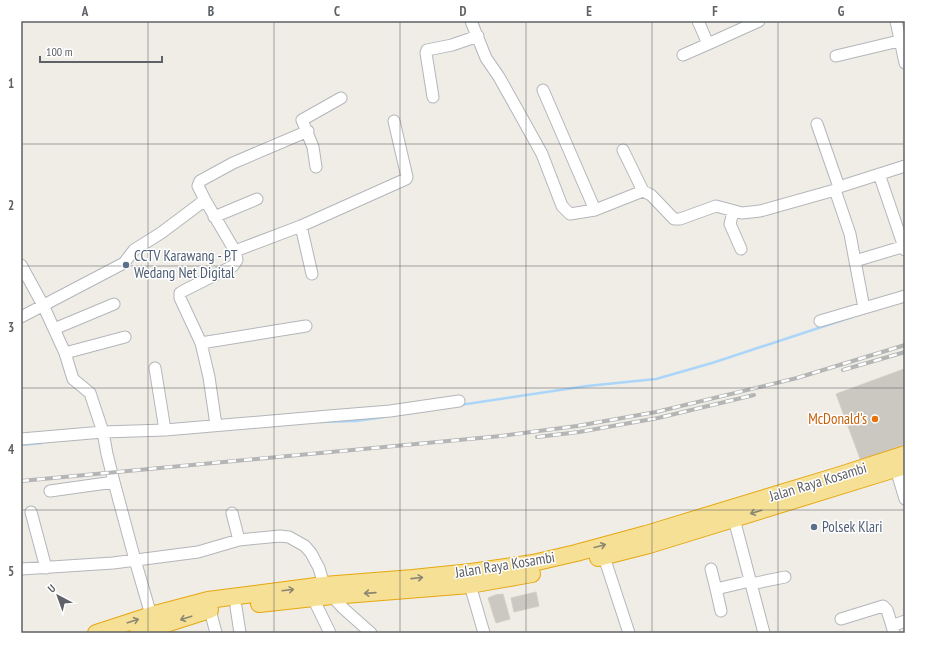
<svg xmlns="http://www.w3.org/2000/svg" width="926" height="654" viewBox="0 0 926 654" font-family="'PT Sans Narrow',sans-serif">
	<rect width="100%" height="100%" fill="#efede6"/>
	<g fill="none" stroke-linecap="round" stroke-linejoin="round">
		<path stroke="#abd6fa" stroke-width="2.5" d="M460,405L587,386L656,379L712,363L852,317
			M320,422L356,421L384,417
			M21,445L42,443"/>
	</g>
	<path fill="#cbc8c2" stroke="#d3cfc5" d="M904,369L905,444L861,461L836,394Z
		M536,592L539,606L514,612L511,598Z
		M503,594L510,619L496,623L488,598L495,595Z"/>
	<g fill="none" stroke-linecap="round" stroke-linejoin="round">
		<defs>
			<path id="minor" d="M471,21L486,58L499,77L522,118L542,154L562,206L570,214L595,210L643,191L651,195L674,219H680L716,206L742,213L760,211L835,190L839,187L905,166
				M698,21L708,44L759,21
				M896,21L905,63
				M683,55L708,44
				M836,56L899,41
				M543,90L595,210
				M433,97L426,53L427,50L452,45L478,36
				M817,124L839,187
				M308,131L233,163L200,181L198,186L205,200L235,251L301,226L406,179L407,177L394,121
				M623,150L643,191
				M316,167L313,147L302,120L341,98
				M879,174L905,250
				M835,190L850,234L855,261L905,246
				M733,212L730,224L741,249
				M214,217L257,199
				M301,226L312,274
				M855,261L864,308
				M21,265L43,305L65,353L73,379L90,393L103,432L21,439
				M21,317L124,263L134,250L161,233L205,200
				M820,321L905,296
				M54,329L114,304
				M201,343L180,298V293L185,290L233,266L237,260L235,251
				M65,353L125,337
				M155,368L165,430
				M216,425L209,377L201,343L306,326
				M896,469L905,499
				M50,491L114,482
				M31,512L46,568
				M232,513L239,540
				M734,519L764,633
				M604,557L629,633
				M21,569L113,563L198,552L239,540L280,536L289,537L305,546L311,553L319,568L324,585
				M711,569L716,589
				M751,584L785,577
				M470,585L484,633
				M332,596L344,609L371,633
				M313,598L330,633
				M236,607L240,633
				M210,610L216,633
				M721,611L716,589L750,581
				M151,615L135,560L114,482L107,454L103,432L165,430L329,416L390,411L459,401
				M841,619L883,606L887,610L892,626
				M894,633L892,626L905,621"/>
			<path id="highway" d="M598,558L649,545L905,466
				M259,604L332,596L470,585L532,574
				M96,633L151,615L208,600L324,585L413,578L471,572L533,563L576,553L646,534L840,475L905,454
				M138,633L210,610"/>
		</defs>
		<use href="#minor" stroke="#b3b6ba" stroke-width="13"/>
		<use href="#highway" stroke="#e6a70f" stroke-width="18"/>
		<use href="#minor" stroke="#fff" stroke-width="11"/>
		<use href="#highway" stroke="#f6e095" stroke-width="16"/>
		<defs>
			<path id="rail" d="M843,370L905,352
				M537,437L579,432L658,418L754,395
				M21,481L501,436L577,426L656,412L797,378L905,345"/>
		</defs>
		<use href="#rail" stroke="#b4b5b5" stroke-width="4"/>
		<use href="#rail" stroke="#fff" stroke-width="2.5" stroke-dasharray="8" stroke-linecap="butt"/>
	</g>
	<defs><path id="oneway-shaft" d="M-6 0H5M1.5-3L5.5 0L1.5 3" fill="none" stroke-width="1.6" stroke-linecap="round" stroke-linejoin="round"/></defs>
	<g stroke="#8c8773">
		<use href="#oneway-shaft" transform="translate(756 512) rotate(164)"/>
		<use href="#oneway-shaft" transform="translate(600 546) rotate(-15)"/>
		<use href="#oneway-shaft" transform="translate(417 578) rotate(-6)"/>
		<use href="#oneway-shaft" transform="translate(288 590) rotate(-7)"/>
		<use href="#oneway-shaft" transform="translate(370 593) rotate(176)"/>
		<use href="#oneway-shaft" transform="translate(186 618) rotate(162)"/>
		<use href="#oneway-shaft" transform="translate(133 621) rotate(-18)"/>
	</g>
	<path fill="none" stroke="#5e6165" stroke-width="1" stroke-opacity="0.55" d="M148,21V633M274,21V633M400,21V633M526,21V633M652,21V633M778,21V633M21,144H905M21,266H905M21,388H905M21,510H905"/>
	<g fill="#5c6f8a" stroke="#fff" stroke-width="1.5">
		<circle cx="126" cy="265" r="4"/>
		<circle cx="814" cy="527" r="4"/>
	</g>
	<circle fill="#e8710a" stroke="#fff" stroke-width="1.5" cx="875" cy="419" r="4"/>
	<g text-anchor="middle" stroke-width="3" stroke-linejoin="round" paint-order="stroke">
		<g font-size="15" fill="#4e5e75" stroke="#fff" text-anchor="start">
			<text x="134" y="261">CCTV Karawang - PT<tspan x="134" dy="17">Wedang Net Digital</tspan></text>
			<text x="822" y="532">Polsek Klari</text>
		</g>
		<g font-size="15" fill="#c56008" stroke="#fff" text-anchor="end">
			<text x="867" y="424">McDonald's</text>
		</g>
		<g font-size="15" fill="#5e6165" stroke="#fff">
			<text transform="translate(818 482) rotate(-17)" y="5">Jalan Raya Kosambi</text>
			<text transform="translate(505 565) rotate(-9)" y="5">Jalan Raya Kosambi</text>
		</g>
	</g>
	<rect width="926" height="654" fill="none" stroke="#ffffff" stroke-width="44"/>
	<g transform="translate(58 596) rotate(319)" stroke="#ffffff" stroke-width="3" paint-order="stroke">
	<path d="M0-3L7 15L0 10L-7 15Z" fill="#5e6165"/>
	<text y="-6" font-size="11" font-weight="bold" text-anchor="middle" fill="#5e6165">U</text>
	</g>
	<path d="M40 56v6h122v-6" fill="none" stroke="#5e6165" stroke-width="2"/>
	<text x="46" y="56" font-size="12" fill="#5e6165" stroke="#ffffff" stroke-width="3" paint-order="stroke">100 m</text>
	<rect x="22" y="22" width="882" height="610" fill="none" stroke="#5e6165" stroke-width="1.5"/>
	<g font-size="13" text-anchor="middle" font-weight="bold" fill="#5e6165">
		<text x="85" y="16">A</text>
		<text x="211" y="16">B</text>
		<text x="337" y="16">C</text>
		<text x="463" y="16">D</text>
		<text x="589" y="16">E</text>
		<text x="715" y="16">F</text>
		<text x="841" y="16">G</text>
		<text x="11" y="88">1</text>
		<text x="11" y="210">2</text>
		<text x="11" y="332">3</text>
		<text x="11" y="454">4</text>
		<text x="11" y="576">5</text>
	</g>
</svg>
